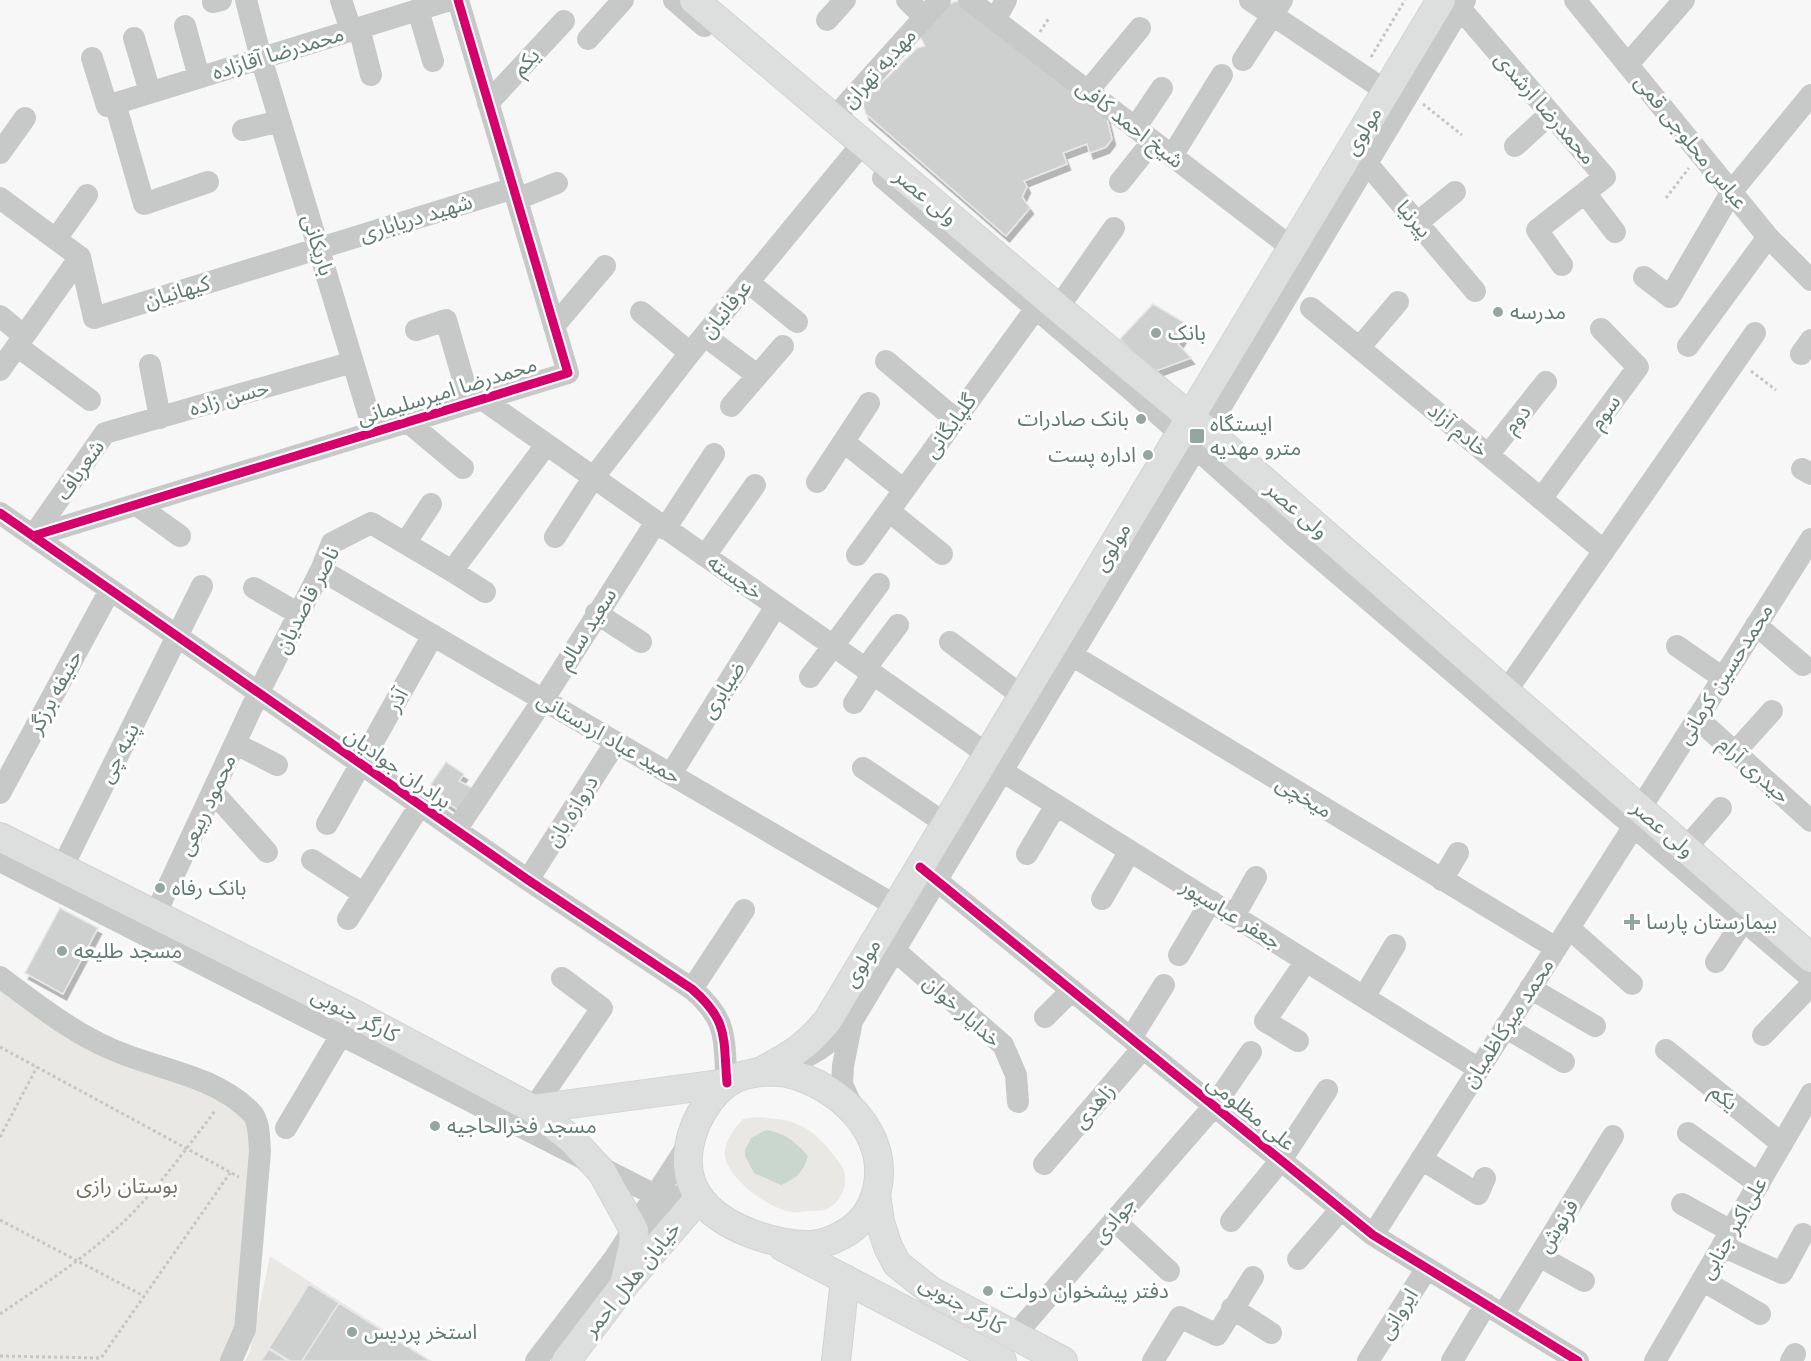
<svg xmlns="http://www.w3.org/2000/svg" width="1811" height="1361" viewBox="0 0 1811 1361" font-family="'Nunito Sans','Noto Sans Arabic',sans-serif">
	<defs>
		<filter id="shadow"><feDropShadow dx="3.5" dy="6" stdDeviation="0" flood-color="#0004"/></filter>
	</defs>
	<rect width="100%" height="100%" fill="#f8f7f7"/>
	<path fill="#eae8e4" d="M0,977L55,1018L253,1114L231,1361H0Z
		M756,1117C788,1119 806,1122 828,1148C833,1155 844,1166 845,1175C847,1187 839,1204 827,1209C821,1211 811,1211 804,1211C800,1212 795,1213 791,1212C769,1209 721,1175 725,1150C727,1137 735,1128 743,1119Z
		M270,1256L432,1361H245L250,1351Z"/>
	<path fill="#cad7cf" d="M766,1130C787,1134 794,1141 808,1156C803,1172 797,1178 781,1185L754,1173L745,1156V1150L751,1138Z"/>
	<path fill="#ced0cf" stroke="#e8e6e6" stroke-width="1.5" filter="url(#shadow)" d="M957,1L966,5L1106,115L1112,139L1106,147L1090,153L1087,144L1063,153L1067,164L1024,181L1027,187L1022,197L1030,208L1006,236L866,114L862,102L917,48L925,46L920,36L946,5Z
		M1153,304L1190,326L1178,344L1191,358L1153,372L1120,339Z
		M446,762L464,774L459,781L472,788L458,810L427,790Z
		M60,908L98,928L63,994L25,973Z
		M309,1284L339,1303L302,1361H290L269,1348Z
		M339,1303L430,1361H302Z
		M269,1349L288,1361H261Z"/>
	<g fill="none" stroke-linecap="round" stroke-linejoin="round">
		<defs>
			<path id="major" d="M694,0L1058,308L1207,431L1811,958
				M0,837L354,1014L533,1109L571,1139L602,1172L634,1230L633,1245L624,1285
				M760,1072C791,1055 805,1048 828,1020L1441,0
				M760,1072C769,1072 779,1071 787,1073C839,1085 890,1133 877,1190C872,1209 860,1226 842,1235C833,1240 823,1244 812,1245C776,1246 720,1228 699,1197C674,1162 695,1108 726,1084C736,1076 748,1074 760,1072Z
				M533,1109L727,1083
				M876,1194L880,1222L888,1247L897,1264L931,1291L1063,1361
				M783,1247L1002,1361
				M566,1361L624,1285L699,1198
				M836,1361L845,1279"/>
		</defs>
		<use href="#major" stroke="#d2d3d2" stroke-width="30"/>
		<path stroke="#c4c7c6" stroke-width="3" stroke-dasharray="3 3" stroke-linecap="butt" d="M1040,32L1049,18
			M1371,57L1405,0
			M1423,104L1462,135
			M1666,198L1689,168
			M1751,371L1776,390
			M0,1047L239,1177
			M0,1137L37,1067
			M0,1220L144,1296
			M0,1314C41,1286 82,1260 118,1227C155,1193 185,1150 215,1111
			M0,1356L101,1358L230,1173"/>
		<path stroke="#c7c9c8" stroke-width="22" d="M246,0L261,58L374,432
			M341,0L351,30
			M674,0L704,26
			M907,0L924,17
			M969,0L1292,248
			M1250,0L1386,91
			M1453,0L1605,177L1537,230L1562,265
			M1575,0L1768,237L1811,280
			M213,2L221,0
			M418,10L433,61
			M827,20L845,0
			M995,20L1006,0
			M185,26L199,77
			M359,28L371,75
			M134,38L150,92
			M588,39L623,0
			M92,58L107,106L450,0
			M1243,60L1282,0
			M1628,64L1684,0
			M1088,91L1140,28
			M115,103L144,204L208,182
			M488,103L564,21
			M833,119L940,0
			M1135,128L1162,88
			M243,130L280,121
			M1515,146L1550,114
			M0,153L25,118
			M1359,154L1475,291
			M1172,156L1222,75
			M883,178L1137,395L1296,538L1811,978
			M1120,182L1153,141
			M1585,193L1615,232
			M0,198L80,257
			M517,199L557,183
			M1417,223L1455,192
			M56,239L87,195
			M80,257L94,318L514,188
			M1644,277L1670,297L1732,191L1811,95
			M748,282L797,322
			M1058,308L1114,228
			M1311,308L1604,551
			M641,312L690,353
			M0,316L24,336
			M554,326L605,266
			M416,330L446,320L470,403
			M705,336L757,375
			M17,346L90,400
			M1688,346L1768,237
			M1359,348L1398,302
			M1801,354L1811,340
			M886,361L955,419
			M150,365L160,418
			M0,370L80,257
			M482,399L987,754
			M731,406L783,346
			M408,422L463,468
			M844,442L904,490
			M1488,455L1546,382
			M1802,469L1811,474
			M817,482L869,403
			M1541,499L1638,367L1601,329
			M137,505L180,536
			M889,511L942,554
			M0,513L528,880L692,989C729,1021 723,1037 727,1083
			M665,529L714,454
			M33,536L568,373L458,0
			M33,536L105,433L353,362
			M555,537L593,478L690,353L862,144
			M406,542L431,504
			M857,555L1044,297
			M705,556L755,485
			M321,570L896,906
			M452,571L485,592
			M254,588L299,614
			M596,613L641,642
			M1756,625L1803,665
			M950,642L1022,696
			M1677,646L1723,678
			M1060,648L1556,948
			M865,669L898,625
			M810,677L879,584
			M1505,693L1755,333
			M854,703L873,674
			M1697,718L1811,821
			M236,744L277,765
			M1735,752L1772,711
			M989,763L1479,1069
			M863,768L946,824
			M671,774L776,606
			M213,792L267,852
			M0,793L110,590
			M327,824L433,635
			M456,830L543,700L656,522
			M1685,849L1721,808
			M1027,854L1056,805
			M312,860L364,894
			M0,861L655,1195L699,1198
			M62,868L202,586
			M925,871L1373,1235L1578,1361
			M528,880L616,742
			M1442,880L1458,853
			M1102,899L1130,851
			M155,915L258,694L321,570L332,543L371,523L452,571L546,445
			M1234,916L1256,877
			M348,919L420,805
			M1569,928L1632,984
			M884,941L1003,1045L1016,1075L1018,1102
			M1179,955L1211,901
			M1716,962L1752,908
			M0,977C35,1003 70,1031 111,1049C158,1070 213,1074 251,1112C260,1121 259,1140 260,1151L245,1329L231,1361
			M1530,988L1595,1026
			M692,989L744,910
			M1364,997L1395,945
			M1045,1017L1072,990
			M852,1021L843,1066L842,1084L853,1109
			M1505,1027L1564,1062
			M1763,1035L1811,985
			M1131,1038L1164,985
			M1298,1041L1265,1021L1306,961
			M1666,1050L1782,1144
			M795,1061C818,1054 835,1038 852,1021L1465,0
			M533,1109L602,1008L562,978
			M286,1128L348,1023
			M1688,1133L1759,1184
			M1421,1159L1478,1194L1485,1178
			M1044,1164L1143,1048
			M1682,1204L1731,1231
			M1114,1220L1169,1271
			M1231,1221L1281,1160L1327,1090
			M634,1230L694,1200
			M1373,1235L1634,826L1640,809L1811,539
			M1722,1246L1782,1273L1803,1234
			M1539,1256L1584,1281
			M1298,1259L1341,1209
			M1702,1280L1760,1314
			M1232,1308L1271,1333
			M1503,1315L1613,1136
			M1015,1335L1214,1106L1251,1052
			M536,1361L614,1259L690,1142
			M1153,1361L1180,1317L1217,1335L1253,1277
			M1368,1361L1427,1268
			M1452,1361L1486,1304
			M1655,1361L1811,1094
			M1791,1361L1795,1354"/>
		<use href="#major" stroke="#dddede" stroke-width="28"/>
		<defs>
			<path id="cycleway" d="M0,513L528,880L692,989C729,1021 723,1037 727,1083
				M33,536L568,373L458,0
				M920,867L1373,1235L1578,1361"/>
		</defs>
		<use href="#cycleway" stroke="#fff" stroke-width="13"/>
		<use href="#cycleway" stroke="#d6006c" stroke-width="9"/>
	</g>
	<g fill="#94a79f" stroke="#fff" stroke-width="2">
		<circle cx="1498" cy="312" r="6"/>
		<circle cx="1156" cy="333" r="6"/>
		<circle cx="1141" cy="419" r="6"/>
		<rect x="1189" y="428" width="16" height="16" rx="3"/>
		<circle cx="1148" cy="455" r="6"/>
		<circle cx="160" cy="888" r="6"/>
		<path d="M1629 913h6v6h6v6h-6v6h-6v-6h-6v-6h6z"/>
		<circle cx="62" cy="951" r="6"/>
		<circle cx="435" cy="1126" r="6"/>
		<circle cx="988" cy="1291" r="6"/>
		<circle cx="352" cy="1332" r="6"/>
	</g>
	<g text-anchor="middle" stroke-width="6" stroke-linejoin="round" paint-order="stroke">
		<g font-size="21" fill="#5e7c70" stroke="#fff">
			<text transform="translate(278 53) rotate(-17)" y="7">محمدرضا آقازاده</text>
			<text transform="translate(526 62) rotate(-47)" y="7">یکم</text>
			<text transform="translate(879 68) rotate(-48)" y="7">مهدیه تهران</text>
			<text transform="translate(1545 108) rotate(49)" y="7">محمدرضا ارشدی</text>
			<text transform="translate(1130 124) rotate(38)" y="7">شیخ احمد کافی</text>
			<text transform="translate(1363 131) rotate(-59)" y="7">مولوی</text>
			<text transform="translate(1691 142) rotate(51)" y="7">عباس محلوجی قمی</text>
			<text transform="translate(926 197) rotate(40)" y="7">ولی عصر</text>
			<text transform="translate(416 218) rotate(-17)" y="7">شهید دریاباری</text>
			<text transform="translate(1414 219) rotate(50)" y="7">پیرنیا</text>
			<text transform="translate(318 245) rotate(73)" y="7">باریکانی</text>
			<text transform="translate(177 292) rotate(-17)" y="7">کیهانیان</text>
			<text transform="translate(726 309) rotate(-51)" y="7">عرفانیان</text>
			<text transform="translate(447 391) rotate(-17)" y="7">محمدرضا امیرسلیمانی</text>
			<text transform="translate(229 398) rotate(-16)" y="7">حسن زاده</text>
			<text transform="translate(1605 412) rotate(-54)" y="7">سوم</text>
			<text transform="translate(1517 419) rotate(-51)" y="7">دوم</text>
			<text transform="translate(950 426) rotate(-54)" y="7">گلپایگانی</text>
			<text transform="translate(1458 430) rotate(40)" y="7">خادم آزاد</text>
			<text transform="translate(80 470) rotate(-55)" y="7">شعرباف</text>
			<text transform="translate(1297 510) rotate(41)" y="7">ولی عصر</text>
			<text transform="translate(1112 547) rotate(-59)" y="7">مولوی</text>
			<text transform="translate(735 577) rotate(35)" y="7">خجسته</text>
			<text transform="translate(307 600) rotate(-63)" y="7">ناصر قاصدیان</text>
			<text transform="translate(587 629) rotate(-58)" y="7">سعید سالم</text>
			<text transform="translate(1725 674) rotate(-58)" y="7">محمدحسین کرمانی</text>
			<text transform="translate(723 690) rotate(-58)" y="7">ضیابری</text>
			<text transform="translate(55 692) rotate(-62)" y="7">حنیفه برزگر</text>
			<text transform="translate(397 700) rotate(-61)" y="7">آذر</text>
			<text transform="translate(609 738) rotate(30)" y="7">حمید عباد اردستانی</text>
			<text transform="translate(119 753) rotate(-63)" y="7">پنبه چی</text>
			<text transform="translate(398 768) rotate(35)" y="7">برادران جوادیان</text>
			<text transform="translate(1754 770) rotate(42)" y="7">حیدری آرام</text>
			<text transform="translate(1304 797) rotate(31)" y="7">میخچی</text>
			<text transform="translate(207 805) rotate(-65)" y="7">محمود ربیعی</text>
			<text transform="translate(572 811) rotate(-58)" y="7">دروازه بان</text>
			<text transform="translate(1663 829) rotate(41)" y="7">ولی عصر</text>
			<text transform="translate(1231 914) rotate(32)" y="7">جعفر عباسپور</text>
			<text transform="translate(862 963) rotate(-59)" y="7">مولوی</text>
			<text transform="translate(962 1011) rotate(42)" y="7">خدایار خوان</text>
			<text transform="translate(355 1015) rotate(27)" y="7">کارگر جنوبی</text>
			<text transform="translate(1508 1023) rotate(-57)" y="7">محمد میرکاظمیان</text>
			<text transform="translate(1724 1097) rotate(39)" y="7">یکم</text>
			<text transform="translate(1094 1106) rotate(-49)" y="7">زاهدی</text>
			<text transform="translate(1251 1113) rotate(39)" y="7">علی مظلومی</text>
			<text transform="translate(1114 1220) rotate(-49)" y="7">جوادی</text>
			<text transform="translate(1558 1226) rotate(-58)" y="7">فرنوش</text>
			<text transform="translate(1733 1228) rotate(-60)" y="7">علی‌اکبر جنابی</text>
			<text transform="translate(632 1279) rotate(-51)" y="7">خیابان هلال احمر</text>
			<text transform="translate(962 1305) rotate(30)" y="7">کارگر جنوبی</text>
			<text transform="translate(1398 1314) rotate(-58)" y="7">ایروانی</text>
		</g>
		<g font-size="21" fill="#5e7c70" stroke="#fff" text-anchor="start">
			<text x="1510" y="319">مدرسه</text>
			<text x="1168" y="340">بانک</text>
			<text x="1129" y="426" text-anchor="end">بانک صادرات</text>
			<text x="1210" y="431">ایستگاه<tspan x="1210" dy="24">مترو مهدیه</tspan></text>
			<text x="1136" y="462" text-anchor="end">اداره پست</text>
			<text x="172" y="895">بانک رفاه</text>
			<text x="1646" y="929">بیمارستان پارسا</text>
			<text x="74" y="958">مسجد طلیعه</text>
			<text x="447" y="1133">مسجد فخرالحاجیه</text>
			<text x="1000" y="1298">دفتر پیشخوان دولت</text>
			<text x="364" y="1339">استخر پردیس</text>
		</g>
		<g font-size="21" fill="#74725e" stroke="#fff">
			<text x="127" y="1193">بوستان رازی</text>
		</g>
	</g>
</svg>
